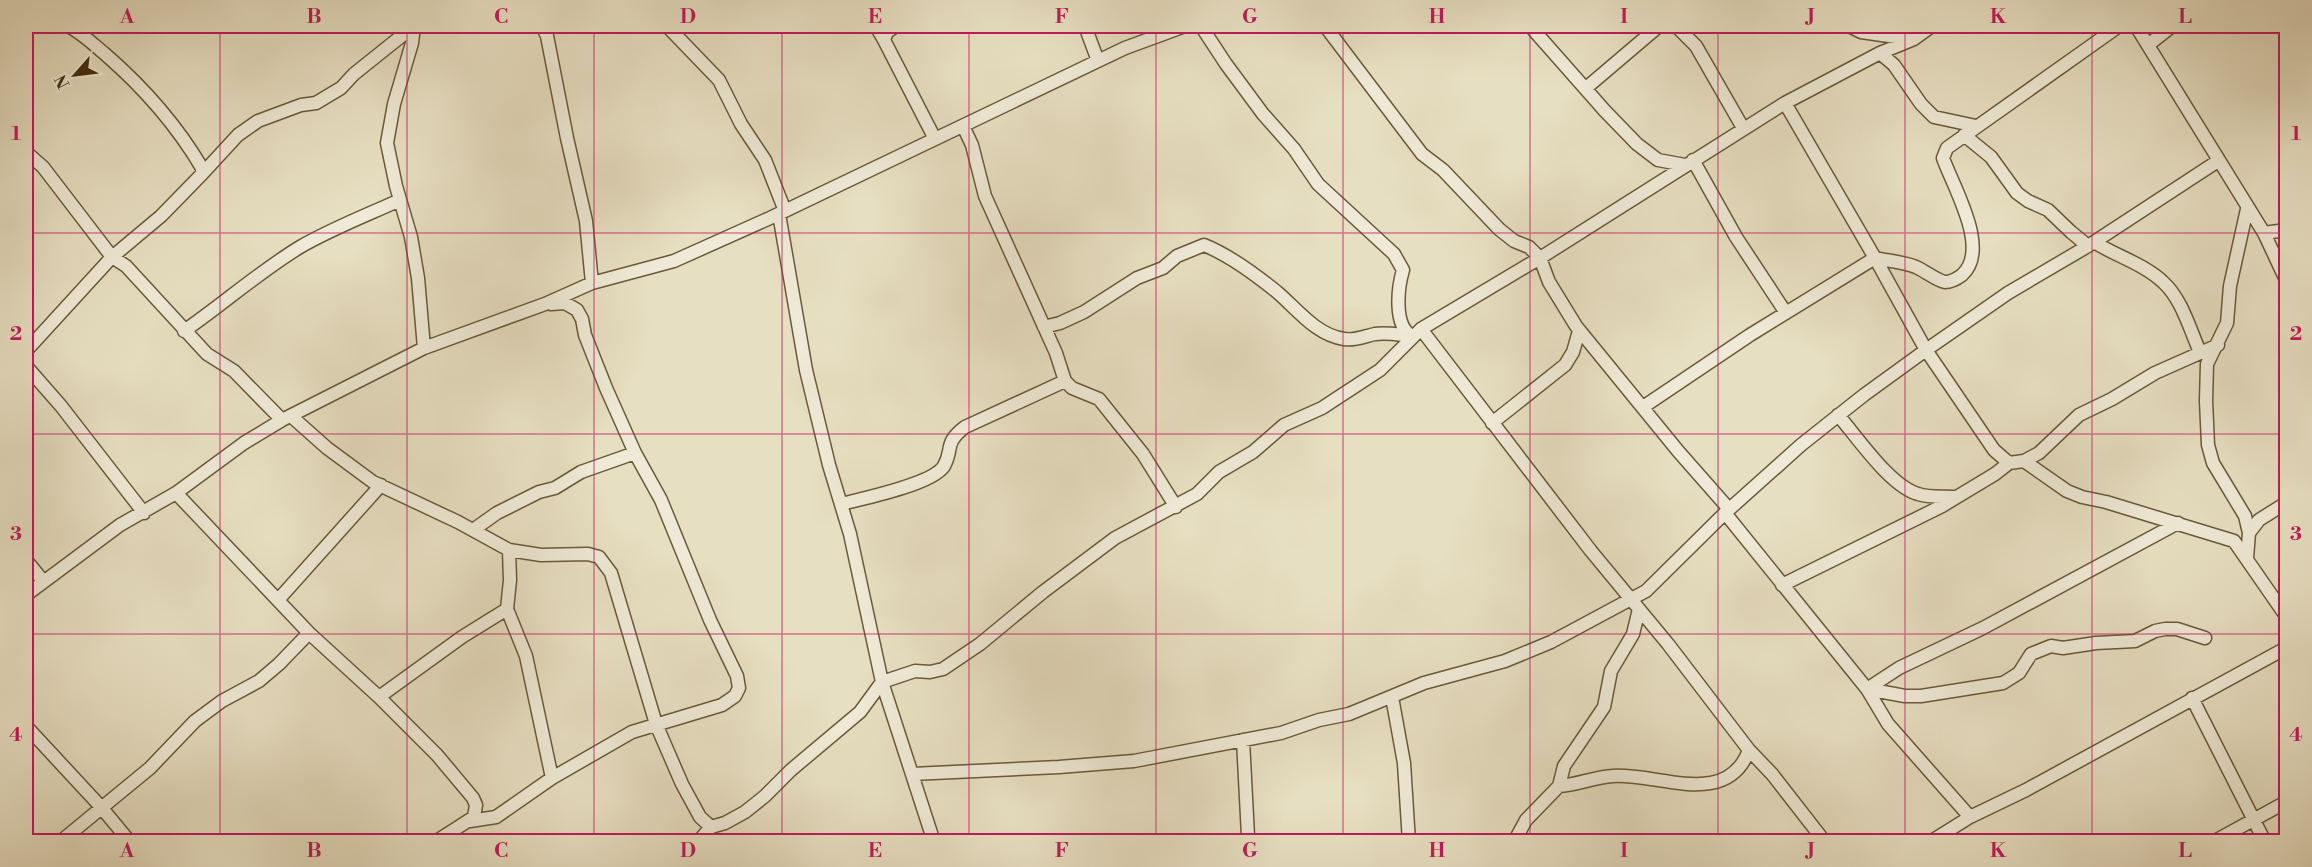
<svg xmlns="http://www.w3.org/2000/svg" width="2312" height="867" viewBox="0 0 2312 867" font-family="'Libre Bodoni',serif">
	<rect width="100%" height="100%" fill="#e7dfc2"/>
	<filter id="stains"><feTurbulence type="fractalNoise" baseFrequency=".00333" numOctaves="4"/><feColorMatrix values="0 0 0 0 .2 0 0 0 0 .09 0 0 0 0 .02 0 0 0 .5 -.17"/></filter>
	<radialGradient id="worn" r=".72"><stop offset=".6" stop-color="#630" stop-opacity="0"/><stop offset="1" stop-color="#630" stop-opacity=".3"/></radialGradient>
	<g fill="none" stroke-linecap="round" stroke-linejoin="round">
		<defs>
			<path id="minor" d="M414,26L412,43L394,104L387,143L396,186L411,237L418,278L424,348
				M542,26L547,36L567,138L586,221L592,283
				M667,26L719,80L741,124L765,160L785,211
				M876,26L884,40
				M896,26L887,32L884,40L935,139
				M1085,26L1098,61
				M1201,26L1226,64L1263,114L1294,149L1318,184L1394,254L1403,270C1398,287 1393,326 1412,336
				M1325,26L1422,154L1443,170L1499,229L1514,241L1529,247L1540,258L1549,282L1576,326L1678,451L1729,509
				M1530,26L1605,111L1637,144L1658,160L1685,165
				M1676,26L1696,46L1743,128
				M1849,26L1861,32L1910,39
				M2136,26L2264,233L2286,280
				M2148,45L2172,26
				M1880,53L1894,65L1921,104L1934,117L1976,126
				M1586,88L1659,26
				M1785,103L1875,258L1926,350L1994,450L2009,463L2024,461L2039,453L2079,415L2112,399L2155,373L2218,345
				M963,126L972,145L985,196L1056,353L1065,381L1072,388L1099,399L1143,454L1176,507
				M1964,135L1991,157L2017,193L2028,201L2048,210L2071,232L2088,246
				M26,152L43,167L112,257L126,266L207,354L234,371L282,420
				M1693,160L1736,237L1786,313
				M202,174L238,135L258,121L301,105L316,103L341,88L354,74L414,26
				M779,214L806,370L829,465L850,534L882,682L934,842
				M2264,233L2286,230
				M2094,242C2116,256 2144,264 2163,282C2182,299 2190,330 2200,352
				M1044,327L1060,323L1084,312L1137,278L1163,268L1177,256L1204,245C1229,255 1256,275 1277,292C1297,309 1316,335 1344,339C1355,341 1365,336 1375,334C1387,332 1400,335 1412,336
				M1421,329L1591,551L1668,644L1749,750L1772,774L1825,842
				M184,331C223,304 259,272 300,247C331,229 367,215 400,200
				M26,351L112,257L161,216L202,174V168C176,124 143,87 105,54C93,44 82,33 68,26
				M26,366L61,406L144,513
				M1643,407L1750,335L1875,258C1889,261 1904,262 1916,267C1925,271 1936,280 1945,282C1951,282 1958,278 1962,275C1991,249 1953,187 1943,158L1947,148L2119,26
				M1838,415C1858,438 1890,486 1918,494C1929,498 1944,496 1956,497
				M291,416L327,448L373,482L458,522L509,550L541,555L588,554L599,557L611,573L656,724L682,784L700,817L711,827L725,823L745,812L765,796L791,770L860,712L882,682L915,671L930,672L943,669L980,644L1043,592L1115,538L1197,494L1219,472L1253,452L1284,425L1322,408L1380,370L1421,329L1540,258L1785,103L1880,53L1914,39L1932,26
				M1492,423L1565,365L1573,352L1579,331
				M2024,461L2067,491L2082,497L2106,502L2234,541L2286,616
				M176,493L309,633L379,697L437,755L473,798L476,805L474,817L435,842
				M841,504C862,499 933,484 944,466C954,448 943,444 965,427L1065,381
				M1725,513L1867,689L1905,696H1921L2003,683L2019,673L2031,654L2051,646L2063,648L2096,643L2135,641L2155,631L2165,629H2177L2205,638
				M473,530L497,513L539,492L555,488L581,472L635,453
				M2249,533L2259,520L2286,503
				M2247,558L2249,533L2245,516L2213,463L2208,445L2206,401L2207,364L2227,323L2230,286L2247,209
				M26,560L43,581
				M1782,585L1942,506L1995,474L2009,463
				M26,595L120,525L176,493L244,443L282,420L424,348L545,304L592,283L674,261L770,218L1125,48L1185,26
				M278,600L381,485
				M507,609L526,656L552,778
				M379,697L462,637L507,609L510,580L509,550
				M1392,697L1404,763L1409,842
				M2192,698L2265,842
				M26,726L101,807L130,842
				M1243,740L1248,836L1247,842
				M912,774L1059,767L1134,761L1281,733L1319,720L1349,714L1424,683L1505,661L1551,642L1646,591L1725,513L1801,445L1864,395L1926,350L2008,293L2088,246L2218,161
				M1559,786C1577,785 1594,777 1613,776C1659,773 1727,809 1749,750
				M1970,817L1888,724L1867,689L1899,668L1983,628L2178,523
				M470,821L496,817L552,778L632,732L722,705L735,696L739,688L737,676L710,620L661,500L635,453L606,388L585,335L582,319L577,310L565,303L551,304
				M60,842L150,768L195,721L222,701L259,681L279,664L309,633
				M698,842L711,827
				M1050,842H1093
				M1514,842L1526,820L1559,786L1564,766L1604,707L1611,671L1633,634L1639,609
				M1930,842L1970,817L2026,790L2286,648
				M2213,842L2286,802"/>
		</defs>
		<use href="#minor" stroke="#6a5938" stroke-width="15"/>
		<use href="#minor" stroke="#efead7" stroke-width="12"/>
	</g>
	<path fill="none" stroke="#c2185b" stroke-width="1.5" stroke-opacity="0.55" d="M220,26V842M407,26V842M594,26V842M782,26V842M969,26V842M1156,26V842M1343,26V842M1530,26V842M1718,26V842M1905,26V842M2092,26V842M26,233H2286M26,434H2286M26,634H2286"/>
	<rect width="2312" height="867" fill="none" stroke="#e7dfc2" stroke-width="66"/>
	<g transform="translate(75 75) rotate(242)" stroke="#efead7" stroke-width="4.5" paint-order="stroke">
	<path d="M0-4.5L10 22L0 15L-10 22Z" fill="#412c0a"/>
	<text y="-9" font-size="16" font-weight="bold" text-anchor="middle" fill="#412c0a">N</text>
	</g>
	<rect x="33" y="33" width="2246" height="801" fill="none" stroke="#c2185b" stroke-width="2"/>
	<g font-size="20" text-anchor="middle" font-weight="bold" fill="#c2185b">
		<text x="127" y="23">A</text>
		<text x="314" y="23">B</text>
		<text x="501" y="23">C</text>
		<text x="688" y="23">D</text>
		<text x="875" y="23">E</text>
		<text x="1062" y="23">F</text>
		<text x="1250" y="23">G</text>
		<text x="1437" y="23">H</text>
		<text x="1624" y="23">I</text>
		<text x="1811" y="23">J</text>
		<text x="1998" y="23">K</text>
		<text x="2185" y="23">L</text>
		<text x="16" y="140">1</text>
		<text x="2296" y="140">1</text>
		<text x="16" y="340">2</text>
		<text x="2296" y="340">2</text>
		<text x="16" y="540">3</text>
		<text x="2296" y="540">3</text>
		<text x="16" y="741">4</text>
		<text x="2296" y="741">4</text>
		<text x="127" y="857">A</text>
		<text x="314" y="857">B</text>
		<text x="501" y="857">C</text>
		<text x="688" y="857">D</text>
		<text x="875" y="857">E</text>
		<text x="1062" y="857">F</text>
		<text x="1250" y="857">G</text>
		<text x="1437" y="857">H</text>
		<text x="1624" y="857">I</text>
		<text x="1811" y="857">J</text>
		<text x="1998" y="857">K</text>
		<text x="2185" y="857">L</text>
	</g>
	<rect width="100%" height="100%" filter="url(#stains)"/>
	<rect width="100%" height="100%" fill="url(#worn)"/>
</svg>
